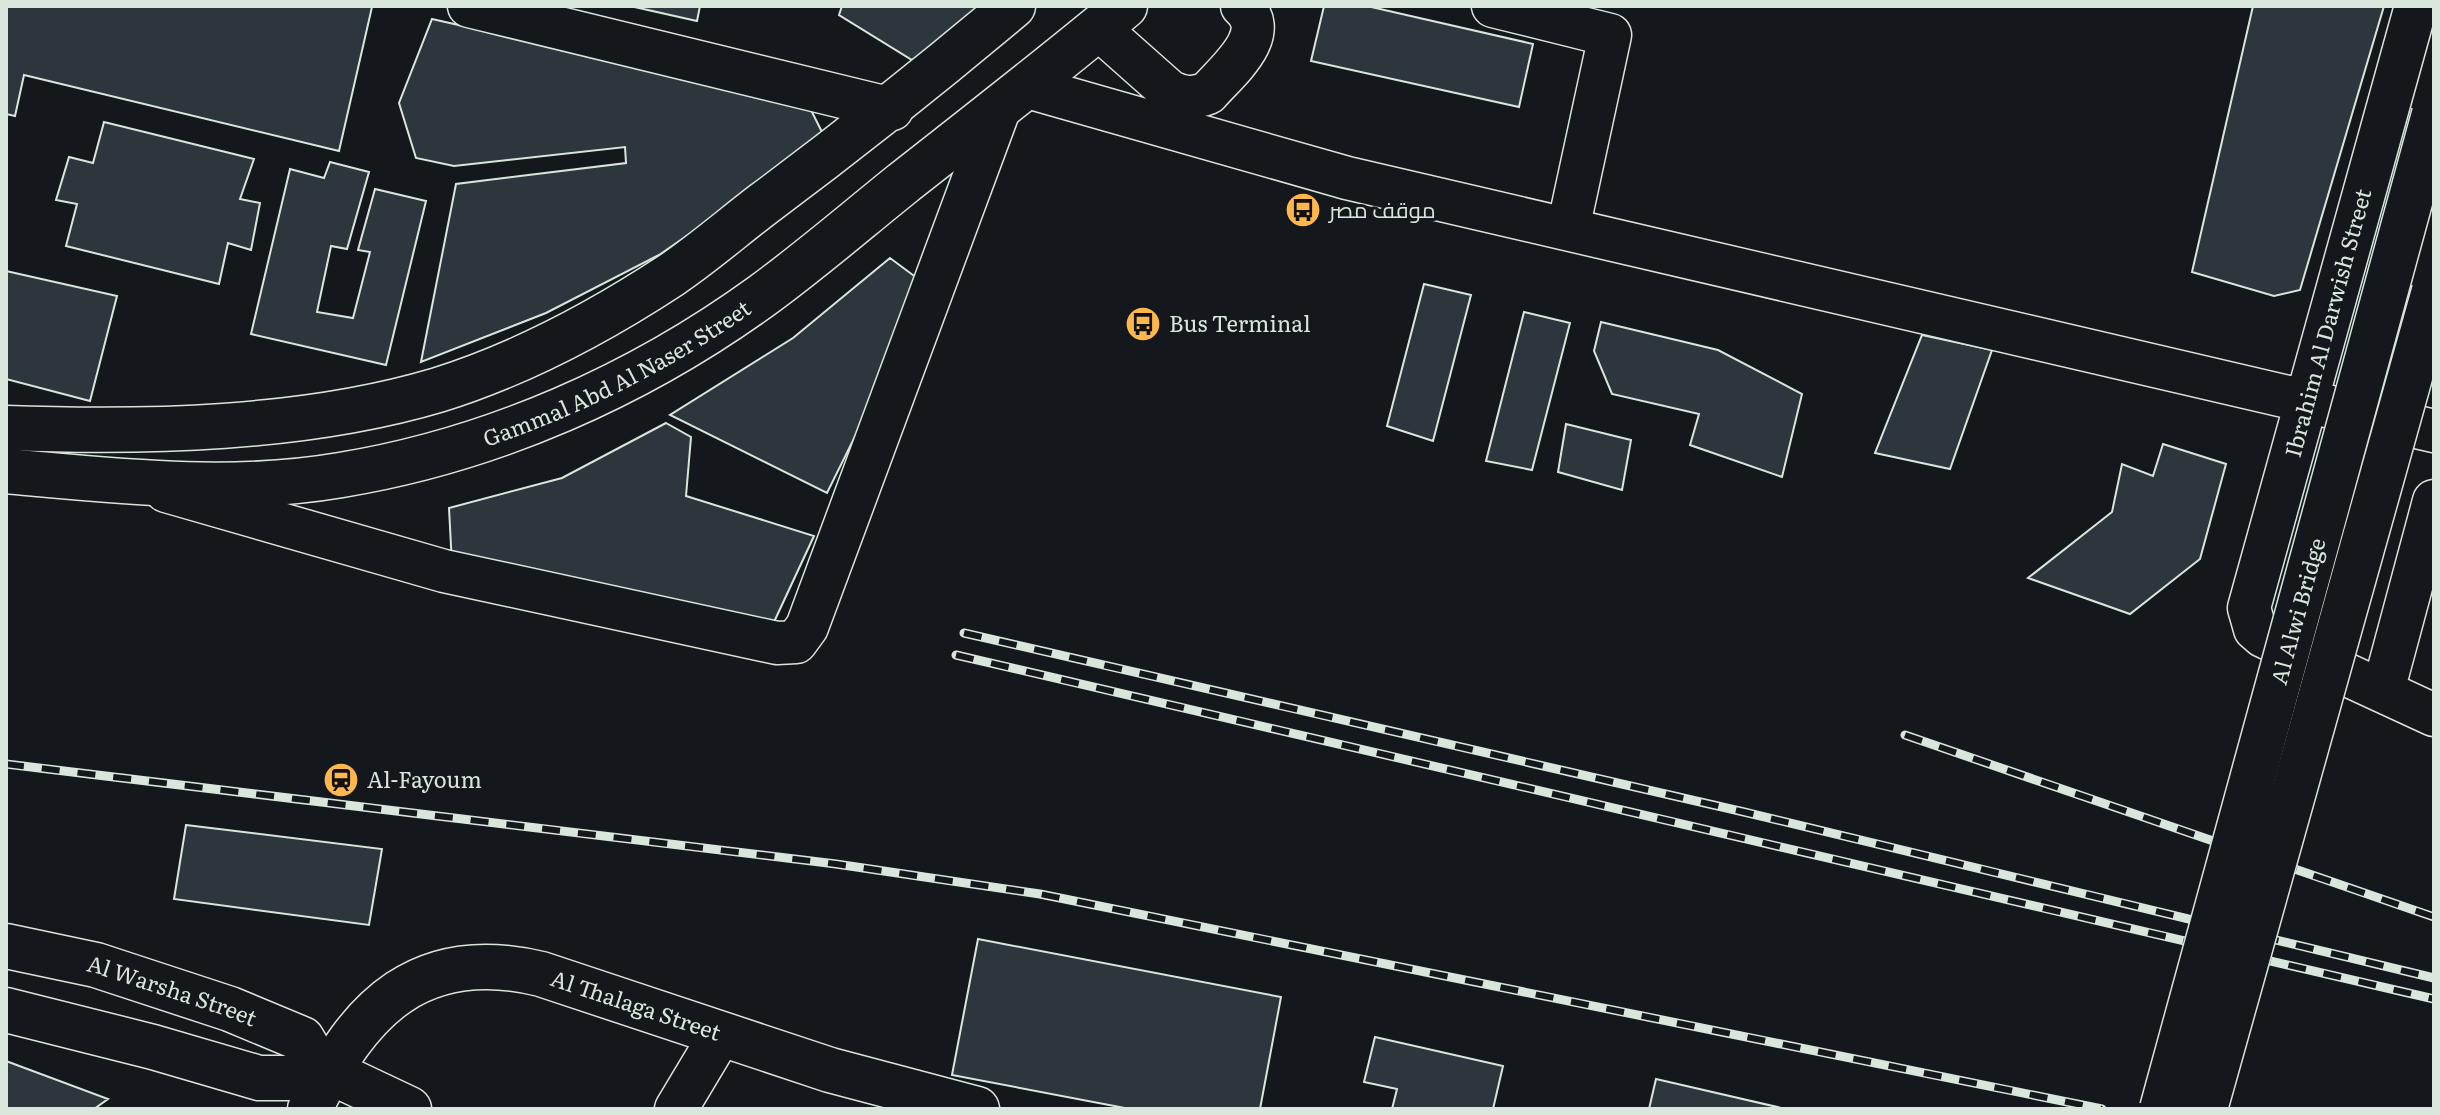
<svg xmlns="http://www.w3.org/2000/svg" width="2440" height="1115" viewBox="0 0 2440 1115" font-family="Literata,Cairo,serif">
	<rect width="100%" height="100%" fill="#14181c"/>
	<path fill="#2c363c" stroke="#d8e6dc" stroke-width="2" d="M6,6H369L372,7L339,151L24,75L15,116L6,114Z
		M630,6H700L697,21Z
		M842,6H998L912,60L839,15Z
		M1324,6H1367L1533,44L1519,107L1311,61Z
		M2253,6H2384L2300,290L2274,296L2192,272Z
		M432,19L808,104L826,140L659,255L546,313L421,362L456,184L626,163L625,147L454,166L416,158L399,103Z
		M104,122L254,159L240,199L260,203L251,250L228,243L219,284L66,246L77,204L56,200L69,157L93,163Z
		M330,162L369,172L347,249L331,246L317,312L353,318L370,252L358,250L375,189L426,201L386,365L251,334L290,169L324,178Z
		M890,258L929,287L827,493L670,415L793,338Z
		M6,271L117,296L90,401L6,379Z
		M1424,284L1471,295L1433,441L1387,426Z
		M1524,312L1570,323L1532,470L1486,461Z
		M1601,322L1718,350L1802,394L1782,477L1690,445L1699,414L1612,394L1594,351Z
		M1922,335L1992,350L1950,469L1875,453Z
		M666,423L691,437L686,496L814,536L767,637L452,565L449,508L562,478Z
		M1566,424L1631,440L1622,490L1558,472Z
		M2163,444L2226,464L2200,559L2130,614L2028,578L2112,512L2122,464L2153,476Z
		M186,825L382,849L369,925L174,899Z
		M978,939L1281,997L1260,1109H1130L952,1075Z
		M1375,1037L1503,1066L1493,1109H1392L1397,1089L1364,1082Z
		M6,1061L108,1099L94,1109H6Z
		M1656,1079L1786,1109H1649Z"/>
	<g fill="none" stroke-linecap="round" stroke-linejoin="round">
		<defs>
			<path id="minor" d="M469,6L892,109
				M1493,6L1610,35L1568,229
				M2416,6L2249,608L2255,629L2263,636L2434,715
				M1098,28L1169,91C1183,98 1193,99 1208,93C1226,72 1274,34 1242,6
				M1028,87L1347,178L2434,431
				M166,491L444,571L777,643L796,642L807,627L1000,107
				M2383,691L2434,501
				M676,1109L721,1034"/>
			<g id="major">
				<path d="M6,428C145,433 304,430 438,390C518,365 601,321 671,275C702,254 732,228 762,205C848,141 931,75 1013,6"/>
				<path id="s1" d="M6,471C117,481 230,494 341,475C493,450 639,385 763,295C811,260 856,221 902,184C977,125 1052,67 1125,6"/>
				<path id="s2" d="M6,946L96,965L230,1009L302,1039L318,1066"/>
				<path d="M6,1010L153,1047L259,1078H289L318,1066L409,1109"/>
				<path id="s3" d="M310,1109C359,1007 421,945 541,974L830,1070L977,1109"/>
			</g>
		</defs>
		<use href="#minor" stroke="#d8e6dc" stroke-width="45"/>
		<use href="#major" stroke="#d8e6dc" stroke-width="47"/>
		<use href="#minor" stroke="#14181c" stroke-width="42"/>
		<use href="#major" stroke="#14181c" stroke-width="44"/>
		<defs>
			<path id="rail" d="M964,633L1744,812L2434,978
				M956,655L2434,999
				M1905,735L2434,917
				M6,764L836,864L1040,894L2102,1109"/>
		</defs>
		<use href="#rail" stroke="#d8e6dc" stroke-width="9"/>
		<use href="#rail" stroke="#14181c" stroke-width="6" stroke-dasharray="18" stroke-linecap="butt"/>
		<defs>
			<g id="major-bridge">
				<path id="s4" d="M2162,1109L2434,114"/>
				<path d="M2205,1109L2434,291"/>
			</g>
		</defs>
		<use href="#major-bridge" stroke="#d8e6dc" stroke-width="47" stroke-linecap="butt"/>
		<use href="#major-bridge" stroke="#14181c" stroke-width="44"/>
	</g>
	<defs>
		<symbol id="bus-disc" viewBox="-11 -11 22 22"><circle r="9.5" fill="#ffb74d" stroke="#14181c"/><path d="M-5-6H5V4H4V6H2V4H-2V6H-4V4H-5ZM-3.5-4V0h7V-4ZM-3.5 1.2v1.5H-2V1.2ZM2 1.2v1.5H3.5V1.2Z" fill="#111"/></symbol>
		<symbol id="station-disc" viewBox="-11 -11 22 22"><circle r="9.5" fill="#ffb74d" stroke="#14181c"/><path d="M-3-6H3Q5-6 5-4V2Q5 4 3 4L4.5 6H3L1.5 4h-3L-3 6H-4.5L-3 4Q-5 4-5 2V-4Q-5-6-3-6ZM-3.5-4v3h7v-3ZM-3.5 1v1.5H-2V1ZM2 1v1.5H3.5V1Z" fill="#111"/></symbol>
	</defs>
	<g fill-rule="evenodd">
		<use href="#bus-disc" x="1283" y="190" width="40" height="40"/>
		<use href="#bus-disc" x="1123" y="304" width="40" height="40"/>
		<use href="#station-disc" x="321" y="760" width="40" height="40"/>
	</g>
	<g text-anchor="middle" stroke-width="6" stroke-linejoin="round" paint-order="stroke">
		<g font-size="22" fill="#d8e6dc" stroke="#14181c" text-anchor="start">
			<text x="1329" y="218">موقف مصر</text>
			<text x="1169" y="332">Bus Terminal</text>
			<text x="367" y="788">Al-Fayoum</text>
		</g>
		<g font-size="22" fill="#d8e6dc" stroke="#14181c">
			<text transform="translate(2328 323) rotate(-75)" y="8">Ibrahim Al Darwish Street</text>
			<text dy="8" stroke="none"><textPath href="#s1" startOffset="632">Gammal Abd Al Naser Street</textPath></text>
			<text dy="8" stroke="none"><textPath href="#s4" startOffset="516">Al Alwi Bridge</textPath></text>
			<text dy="8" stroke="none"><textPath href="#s2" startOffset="172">Al Warsha Street</textPath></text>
			<text dy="8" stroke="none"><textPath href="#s3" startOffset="396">Al Thalaga Street</textPath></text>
		</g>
	</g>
	<rect width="2440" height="1115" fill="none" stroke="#d8e6dc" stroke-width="16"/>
</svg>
